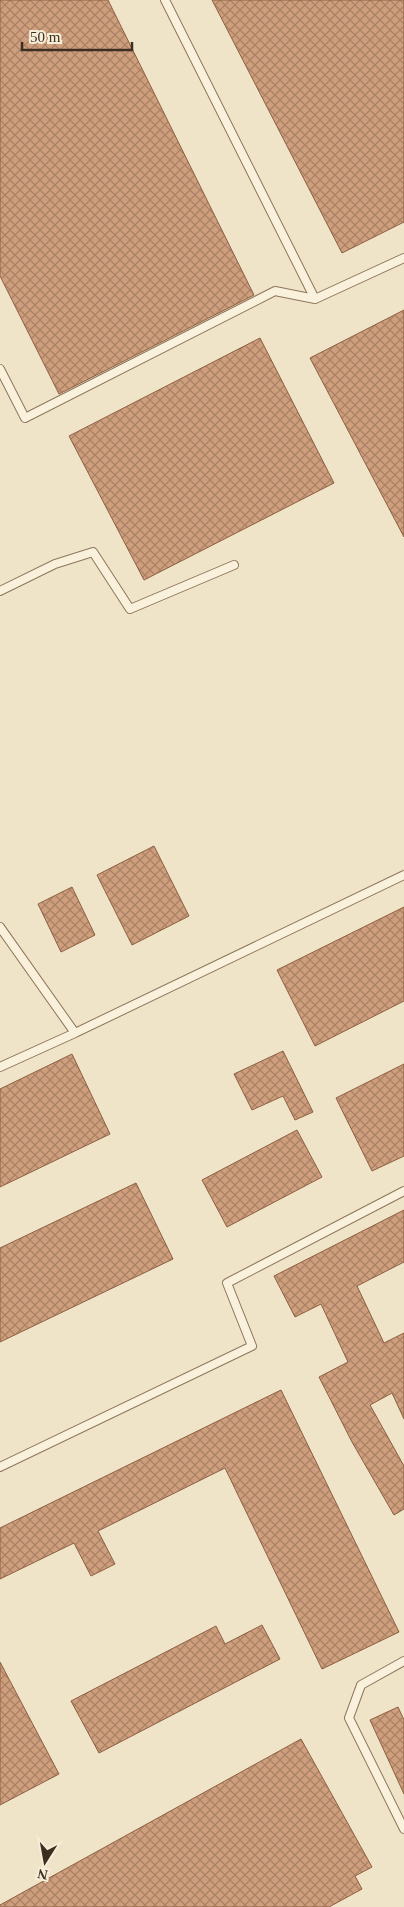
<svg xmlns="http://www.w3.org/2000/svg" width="404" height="1907" viewBox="0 0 404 1907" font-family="Georgia,serif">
	<defs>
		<pattern id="building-cross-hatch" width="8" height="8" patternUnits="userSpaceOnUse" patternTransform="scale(1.25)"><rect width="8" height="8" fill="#cf9f7d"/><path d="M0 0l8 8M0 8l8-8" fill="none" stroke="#a98266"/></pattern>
	</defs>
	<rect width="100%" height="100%" fill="#f0e4c8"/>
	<path fill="url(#building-cross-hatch)" stroke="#8d5f41" d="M0,0H108L254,295L59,394L0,276Z
		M212,0H404V222L342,253Z
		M404,310V537L310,358Z
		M260,338L334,483L144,580L69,436Z
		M154,846L189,916L132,945L97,875Z
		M72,887L95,935L61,952L38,904Z
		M404,907V1001L315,1046L277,970Z
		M283,1051L313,1112L295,1120L283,1096L252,1110L234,1074Z
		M72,1054L110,1134L0,1187V1089Z
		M404,1064V1156L372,1171L336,1098Z
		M297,1130L322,1177L227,1227L202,1180Z
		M136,1183L173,1259L0,1342V1248Z
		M404,1210V1262L357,1286L384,1343L404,1333V1419L392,1393L370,1405L404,1466V1509L394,1515L352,1442L319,1377L348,1362L321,1304L295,1317L274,1276Z
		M281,1390L399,1632L322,1669L225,1468L98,1531L115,1564L91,1576L74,1543L0,1579V1528Z
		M262,1625L280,1659L99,1753L71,1701L216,1626L225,1644Z
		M0,1662L59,1774L0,1805Z
		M398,1707L404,1720V1794L370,1720Z
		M301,1739L372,1867L355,1876L362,1889L329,1907H0V1905Z"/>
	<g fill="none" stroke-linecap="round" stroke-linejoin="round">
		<defs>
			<path id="service" d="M165,0L315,299
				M0,369L25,418L275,291L315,299L404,258
				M0,591L55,564L93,552L130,609L234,565
				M0,927L75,1033L404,875
				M0,1067L75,1033
				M0,1467L252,1346L227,1283L404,1191
				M404,1661L361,1685L349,1718L404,1829"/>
		</defs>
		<use href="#service" stroke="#8d765c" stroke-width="10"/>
		<use href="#service" stroke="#faf1dc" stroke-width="8"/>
	</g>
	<g transform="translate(45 1862) rotate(191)" stroke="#f7eed8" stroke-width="4" paint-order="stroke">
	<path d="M0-4L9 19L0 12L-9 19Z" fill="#3d2e20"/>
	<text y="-8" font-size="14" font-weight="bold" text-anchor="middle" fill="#3d2e20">N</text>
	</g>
	<path d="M22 42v8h110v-8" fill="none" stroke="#3d2e20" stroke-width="2.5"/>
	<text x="30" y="42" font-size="15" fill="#3d2e20" stroke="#f7eed8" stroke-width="4" paint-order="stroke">50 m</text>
</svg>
